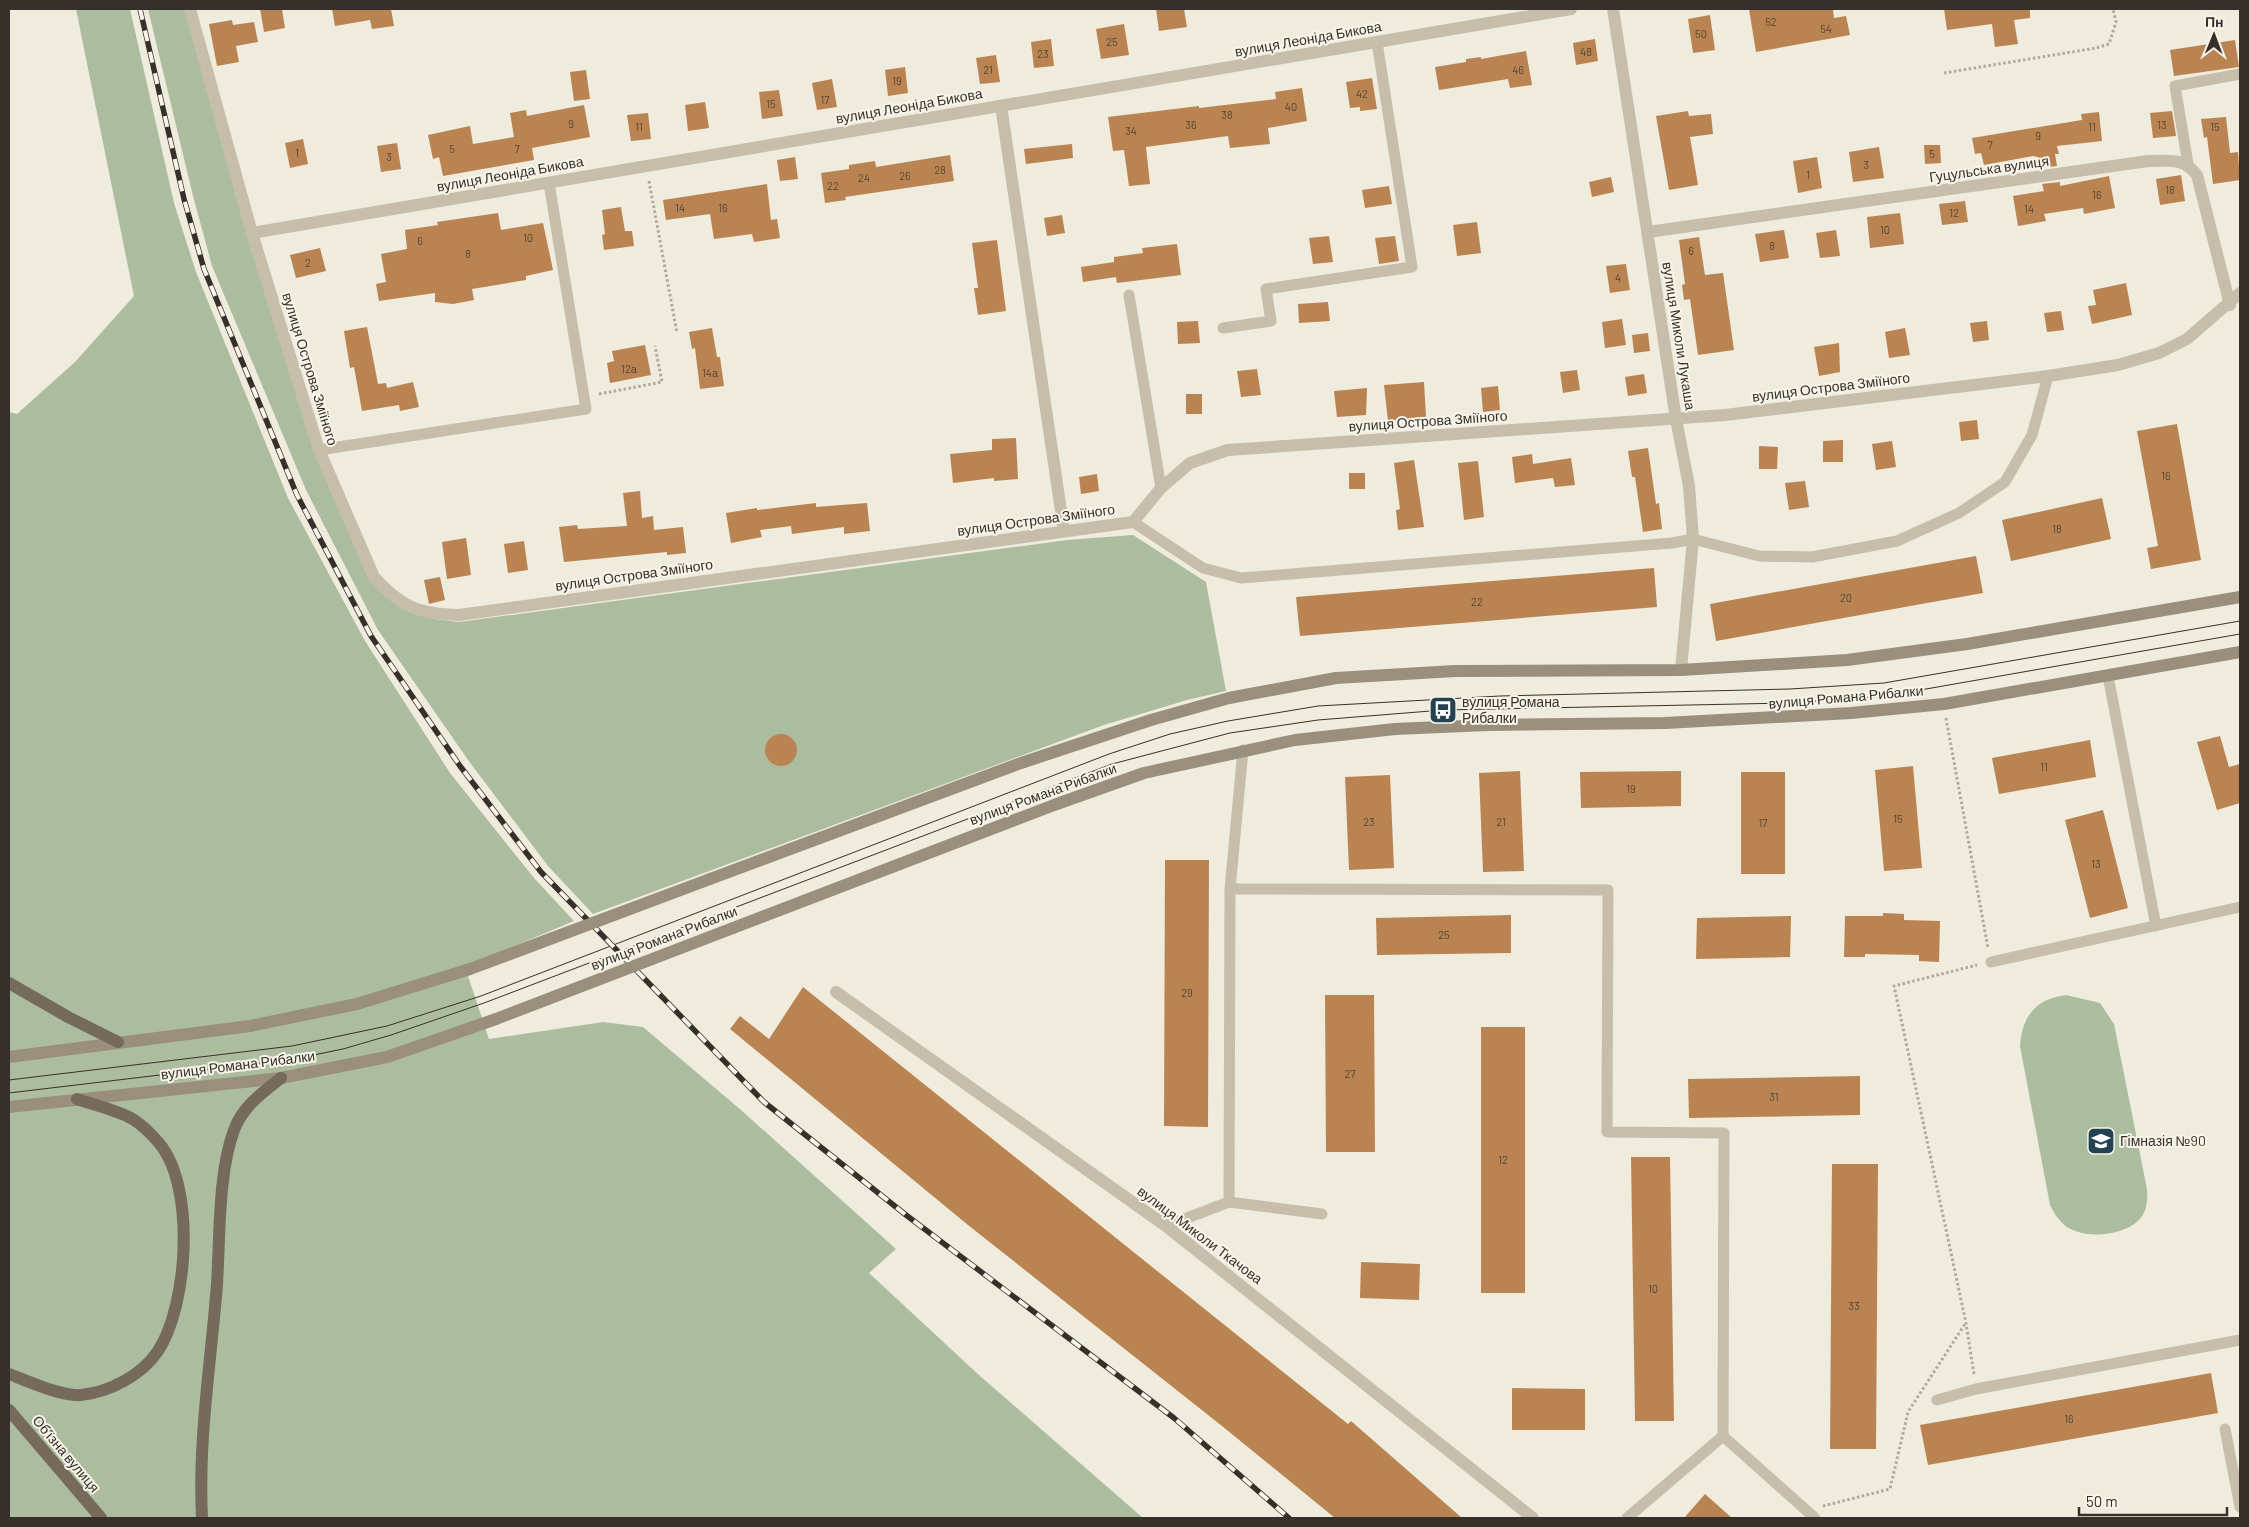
<svg xmlns="http://www.w3.org/2000/svg" width="2249" height="1527" viewBox="0 0 2249 1527" font-family="Barlow,sans-serif">
	<rect width="100%" height="100%" fill="#efebdd"/>
	<path fill="#acbd9f" d="M76,9H130L174,203L196,272L288,498L365,641L450,773L534,878L574,921L465,967L489,1039L603,1022L643,1027L741,1110L896,1249L869,1273L980,1376L1143,1518H9V412L17,414L75,362L134,296Z
		M148,9H185L316,454L386,596C412,617 426,618 459,622L1067,540L1133,535L1206,582L1226,691L1187,700L1104,725L593,914L548,866L468,760L378,630L306,490L212,266L193,196Z
		M2066,995L2100,1003L2114,1024L2147,1189C2148,1200 2147,1213 2138,1221C2122,1236 2085,1239 2067,1227C2059,1221 2054,1213 2050,1205L2020,1046C2022,1017 2035,999 2066,995Z"/>
	<path fill="#b98452" d="M260,9H282L285,28L264,32Z
		M332,9H391L394,26L372,29L370,20L335,26Z
		M1156,9H1184L1187,27L1159,31Z
		M1749,9H1833L1834,18L1846,16L1850,35L1756,52Z
		M1944,9H2030V18L2014,20L2018,44L1995,47L1992,24L1947,30Z
		M1710,15L1715,50L1693,53L1688,19Z
		M232,20L233,25L254,22L258,42L236,46L239,62L217,66L209,24Z
		M1124,24L1129,55L1101,59L1096,29Z
		M1051,39L1054,66L1034,68L1031,42Z
		M1595,39L1598,61L1576,65L1573,43Z
		M2235,40L2239,67L2174,76L2170,50Z
		M1526,51L1532,85L1510,88L1508,79L1439,90L1435,67L1466,62V59L1481,57V59Z
		M996,55L1000,82L980,84L976,58Z
		M905,67L908,93L888,96L885,70Z
		M586,70L590,99L574,101L570,72Z
		M1372,78L1377,109L1360,111V107L1350,108L1346,82Z
		M832,79L837,107L817,110L812,83Z
		M1302,88L1307,121L1268,128L1270,144L1230,148L1228,136L1146,147L1150,184L1129,186L1124,150L1113,151L1108,117L1199,106V108L1276,99L1275,92Z
		M779,90L783,116L762,119L759,92Z
		M705,102L709,128L688,131L685,105Z
		M584,105L590,137L532,148L534,160L443,176L439,157L433,159L428,135L470,126L473,144L514,137L510,113L526,110L527,116Z
		M1688,111L1689,116L1711,114L1713,134L1690,137L1698,185L1669,190L1656,116Z
		M2172,111L2176,136L2153,138L2150,113Z
		M2099,112L2102,141L2057,146L2059,154H2055L2057,166L2040,168L2038,157L2033,156L1984,165L1981,153L1975,154L1972,138L2082,120L2081,114Z
		M648,113L651,139L631,141L627,115Z
		M2226,117L2230,153L2238,152L2240,180L2213,184L2207,137L2204,138L2201,119Z
		M303,139L308,164L290,168L285,143Z
		M397,143L401,169L381,172L377,146Z
		M1072,144L1073,158L1026,164L1024,149Z
		M1924,145H1940L1941,163L1925,164Z
		M1879,147L1884,178L1853,182L1849,152Z
		M950,155L954,181L845,197L846,200L825,203L821,173L849,169V165L875,161L876,167Z
		M795,157L798,179L780,181L777,160Z
		M1817,157L1822,188L1798,193L1793,161Z
		M2181,175L2185,201L2160,205L2156,179Z
		M2109,176L2115,208L2084,214L2083,208L2044,214L2046,221L2018,226L2013,196L2044,191L2042,184L2060,182V186Z
		M1611,177L1614,192L1592,197L1589,182Z
		M767,184L771,220L777,219L780,238L754,242L752,234L714,239L710,214L666,220L663,200Z
		M1389,186L1392,204L1365,208L1362,190Z
		M1965,201L1968,222L1942,225L1939,204Z
		M621,207L625,231H632L634,246L604,250L602,235L605,234L602,210Z
		M498,213L501,230L543,223L553,270L526,276V280L472,289L474,300L453,304L435,302V293L379,301L376,284L386,282L381,254L407,249L405,230L438,225L437,222Z
		M1900,213L1904,244L1870,248L1867,217Z
		M1062,215L1065,233L1047,236L1044,218Z
		M1477,222L1481,253L1457,256L1453,225Z
		M1784,230L1789,258L1760,262L1755,234Z
		M1836,230L1840,256L1820,258L1816,233Z
		M1329,236L1333,262L1313,264L1309,238Z
		M1395,236L1399,261L1379,264L1375,238Z
		M1699,237L1705,275L1723,273L1734,350L1698,355L1690,299L1684,300L1682,285L1685,284L1679,240Z
		M997,240L1006,311L978,315L974,288H978L972,243Z
		M1177,244L1181,275L1117,283L1116,277L1083,282L1081,267L1114,262V257L1143,253L1142,248Z
		M320,248L326,271L296,278L290,255Z
		M1626,264L1630,290L1610,293L1606,266Z
		M2126,283L2132,315L2092,324L2088,306L2096,305L2093,290Z
		M1328,302L1330,321L1299,323L1298,304Z
		M2061,311L2064,330L2047,332L2044,313Z
		M1622,319L1626,345L1605,348L1602,322Z
		M1198,321L1200,343L1178,344L1177,322Z
		M1987,321L1989,340L1973,342L1970,323Z
		M367,327L378,384L386,383L387,388L413,382L419,407L400,411L399,405L362,411L354,367L350,368L344,331Z
		M712,328L717,357H720L724,386L700,389L695,348L692,349L689,332Z
		M1905,328L1910,355L1889,358L1885,332Z
		M1648,333L1650,351L1634,353L1632,335Z
		M1839,343L1840,372L1819,376L1814,347Z
		M645,345L651,375L610,383L607,363L614,361L612,351Z
		M1257,369L1261,395L1241,397L1237,371Z
		M1577,370L1580,390L1563,393L1560,372Z
		M1644,374L1647,393L1628,396L1625,377Z
		M1424,382L1426,417L1388,421L1384,385Z
		M1498,386L1500,410L1483,412L1481,388Z
		M1367,388L1366,415L1337,417L1334,391Z
		M1186,394H1202V414H1186Z
		M1977,420L1979,439L1961,441L1959,422Z
		M2177,424L2201,560L2151,569L2147,548L2158,546L2137,431Z
		M1016,438L1018,479L994,481V478L953,483L950,454L992,450V439Z
		M1843,440V462H1823V441Z
		M1892,441L1896,467L1876,470L1872,444Z
		M1759,446L1778,447L1777,469H1759Z
		M1648,448L1656,504L1659,503L1662,529L1643,532L1635,477H1632L1628,451Z
		M1532,454L1533,464L1571,458L1575,485L1555,487L1553,478L1515,483L1512,457Z
		M1414,460L1424,527L1398,530L1396,510L1400,509L1394,463Z
		M1478,461L1484,517L1464,520L1458,463Z
		M1349,473H1365V489H1349Z
		M1097,474L1099,491L1081,494L1079,477Z
		M1805,481L1809,507L1789,510L1785,483Z
		M640,491L642,518L653,516L654,530L683,527L686,553L667,555V552L564,562L559,527L577,525L578,529L627,526L623,493Z
		M2102,498L2111,539L2011,561L2002,520Z
		M816,503V507L867,503L870,531L844,534V527L792,534L791,526L760,530L762,537L731,543L726,513L757,508V510Z
		M466,538L471,575L447,579L442,542Z
		M524,541L528,570L508,573L504,544Z
		M1976,556L1983,593L1716,641L1710,604Z
		M1654,568L1657,607L1300,636L1296,597Z
		M440,577L445,600L429,604L424,580Z
		M765 750a16 16 0 1 1 32 0a16 16 0 1 1-32 0Z
		M2220,736L2229,767L2240,764V803L2217,810L2197,742Z
		M2090,740L2096,777L1999,794L1992,758Z
		M1913,766L1922,868L1884,871L1875,770Z
		M1520,771L1524,871L1483,872L1479,773Z
		M1681,771V806L1581,808L1580,772Z
		M1741,772H1785V874H1741Z
		M1390,775L1394,868L1349,870L1345,777Z
		M2103,810L2128,908L2090,918L2065,820Z
		M1165,860H1209L1208,1127L1164,1126Z
		M1883,913L1904,914V920L1940,921L1939,962L1919,961V955L1865,954V957H1844L1845,916H1883Z
		M1511,915V953L1377,955L1376,918Z
		M1791,916L1790,957L1696,959L1697,918Z
		M803,987L1348,1424L1351,1421L1462,1518H1335L1222,1426L968,1225L730,1029L740,1016L769,1039Z
		M1325,995H1374L1375,1152H1326Z
		M1481,1027H1525V1293H1481Z
		M1860,1076V1115L1689,1118L1688,1079Z
		M1631,1157H1670L1674,1421H1635Z
		M1832,1164H1878L1876,1449H1830Z
		M1361,1262L1420,1264L1419,1300L1360,1298Z
		M2211,1373L2218,1413L1928,1465L1920,1425Z
		M1512,1388L1585,1389V1430H1512Z
		M1705,1494L1732,1518H1684Z"/>
	<g fill="none" stroke-linecap="round" stroke-linejoin="round">
		<path stroke="#b2a895" stroke-width="3" stroke-dasharray="2.5 2.5" stroke-linecap="butt" d="M1944,73L2096,48L2109,44L2116,22L2113,9
			M649,181L677,333
			M599,394L662,382L655,346
			M1946,718L1988,948
			M1974,1374L1966,1323L1894,986L1977,965
			M1823,1506L1890,1489L1908,1412L1965,1324"/>
		<path stroke="#c6beaa" stroke-width="11" d="M2188,164L2175,86L2240,74
			M1129,295L1161,488
			M1223,328L1271,321L1266,289L1412,267L1377,42
			M319,450L586,409L549,183
			M1133,522L1203,568L1241,578L1672,543L1693,539L1759,556L1812,557L1897,541L1959,513L2005,482L2032,435L2048,376
			M2108,676L2156,926
			M1230,889L1243,750
			M1991,962L2240,907
			M1322,1214L1229,1202L1230,889L1608,890L1607,1132L1724,1133L1723,1436
			M1166,1226L1229,1202
			M1937,1400L1976,1389L2240,1340
			M2225,1429L2240,1507
			M1627,1518L1723,1436L1815,1518"/>
		<path stroke="#c6beaa" stroke-width="12" d="M190,9L252,233L319,450L374,577C401,607 419,614 459,615L1133,522L1161,488L1190,463L1228,450L1725,415L2048,376L2118,365L2159,353L2187,339L2240,293
			M1613,9L1676,419L1689,486L1693,539L1681,670
			M1001,106L1064,531
			M1648,232L2148,161C2170,161 2182,157 2197,175L2230,305
			M252,233L1571,9
			M836,992L1166,1226L1533,1518"/>
		<path stroke="#9a8e7c" stroke-width="12" d="M710,879L1021,763L1151,720L1229,698L1336,678L1455,671L1681,670L1847,660L1967,644L2240,597
			M733,928L1054,805L1144,773L1295,740L1395,729L1488,725L1665,723L1851,713L1944,704L2240,652
			M9,1057L250,1026L357,1004L470,969
			M9,1107L281,1078L387,1057L496,1019"/>
		<path stroke="#756a5c" stroke-width="12" d="M9,983L68,1017L118,1042
			M9,1374C27,1381 63,1397 81,1395C110,1392 142,1375 158,1351C188,1305 196,1187 159,1143C153,1136 142,1125 134,1120C120,1111 94,1105 77,1099
			M9,1410L101,1518
			M202,1518C198,1439 211,1362 217,1284C220,1237 218,1173 234,1130C243,1106 262,1093 281,1078"/>
		<path stroke="#353029" stroke-width="1" d="M9,1080L292,1046L387,1026L481,996L1109,754L1170,734L1228,721L1318,706L1500,696L1790,689L1884,683L2240,621
			M9,1093L294,1059L343,1049L391,1035L484,1003L1112,764L1230,733L1318,720L1443,710L1788,703L1886,696L2240,634"/>
		<defs>
			<path id="rail" d="M140,9L184,199L204,269L297,495L371,636L460,766L541,872L764,1102L906,1215L1174,1418L1289,1518"/>
		</defs>
		<use href="#rail" stroke="#353029" stroke-width="5.5"/>
		<use href="#rail" stroke="#f8f4e9" stroke-width="4" stroke-dasharray="11" stroke-linecap="butt"/>
		<path stroke="#9a8e7c" stroke-width="12" d="M470,969L710,879
			M496,1019L733,928"/>
	</g>
	<defs>
		<symbol id="bus-square" viewBox="-11 -11 22 22"><rect x="-9" y="-9" width="18" height="18" rx="4" fill="#234352" stroke="#f8f4e9"/><path d="M-5-6H5V4H4V6H2V4H-2V6H-4V4H-5ZM-3.5-4V0h7V-4ZM-3.5 1.2v1.5H-2V1.2ZM2 1.2v1.5H3.5V1.2Z" fill="#fff"/></symbol>
		<symbol id="school-square" viewBox="-11 -11 22 22"><rect x="-9" y="-9" width="18" height="18" rx="4" fill="#234352" stroke="#f8f4e9"/><path d="M0-5L7-2L0 1L-7-2ZM-4 1L0 2.5L4 1V4Q0 6-4 4Z" fill="#fff"/></symbol>
	</defs>
	<g fill-rule="evenodd">
		<use href="#bus-square" x="1427" y="694" width="32" height="32"/>
		<use href="#school-square" x="2085" y="1125" width="32" height="32"/>
	</g>
	<g text-anchor="middle" stroke-width="4" stroke-linejoin="round" paint-order="stroke">
		<g font-size="11" fill="#564533">
			<text x="1771" y="26">52</text>
			<text x="1826" y="33">54</text>
			<text x="1701" y="38">50</text>
			<text x="1112" y="46">25</text>
			<text x="1586" y="56">48</text>
			<text x="1043" y="58">23</text>
			<text x="988" y="74">21</text>
			<text x="1518" y="74">46</text>
			<text x="897" y="85">19</text>
			<text x="1362" y="98">42</text>
			<text x="825" y="104">17</text>
			<text x="771" y="108">15</text>
			<text x="1291" y="111">40</text>
			<text x="1227" y="119">38</text>
			<text x="571" y="128">9</text>
			<text x="1191" y="129">36</text>
			<text x="2162" y="129">13</text>
			<text x="639" y="131">11</text>
			<text x="2092" y="131">11</text>
			<text x="2215" y="131">15</text>
			<text x="1131" y="135">34</text>
			<text x="2038" y="140">9</text>
			<text x="1990" y="149">7</text>
			<text x="452" y="153">5</text>
			<text x="517" y="153">7</text>
			<text x="297" y="157">1</text>
			<text x="1932" y="158">5</text>
			<text x="389" y="161">3</text>
			<text x="1866" y="169">3</text>
			<text x="940" y="174">28</text>
			<text x="1808" y="179">1</text>
			<text x="905" y="180">26</text>
			<text x="864" y="182">24</text>
			<text x="833" y="190">22</text>
			<text x="2170" y="194">18</text>
			<text x="2097" y="199">16</text>
			<text x="680" y="212">14</text>
			<text x="723" y="212">16</text>
			<text x="2029" y="213">14</text>
			<text x="1954" y="217">12</text>
			<text x="1885" y="234">10</text>
			<text x="528" y="242">10</text>
			<text x="420" y="245">6</text>
			<text x="1772" y="250">8</text>
			<text x="1691" y="255">6</text>
			<text x="468" y="258">8</text>
			<text x="308" y="267">2</text>
			<text x="1618" y="282">4</text>
			<text x="629" y="373">12а</text>
			<text x="710" y="377">14а</text>
			<text x="2166" y="480">16</text>
			<text x="2057" y="533">18</text>
			<text x="1846" y="602">20</text>
			<text x="1477" y="606">22</text>
			<text x="2044" y="771">11</text>
			<text x="1631" y="793">19</text>
			<text x="1898" y="823">15</text>
			<text x="1369" y="826">23</text>
			<text x="1501" y="826">21</text>
			<text x="1763" y="827">17</text>
			<text x="2096" y="868">13</text>
			<text x="1444" y="939">25</text>
			<text x="1187" y="997">29</text>
			<text x="1350" y="1078">27</text>
			<text x="1774" y="1101">31</text>
			<text x="1503" y="1164">12</text>
			<text x="1653" y="1293">10</text>
			<text x="1854" y="1310">33</text>
			<text x="2069" y="1423">16</text>
		</g>
		<g font-size="14" fill="#353029" stroke="#f8f4e9">
			<text transform="translate(1308 39) rotate(-10)" y="5">вулиця Леоніда Бикова</text>
			<text transform="translate(909 106) rotate(-10)" y="5">вулиця Леоніда Бикова</text>
			<text transform="translate(1989 169) rotate(-8)" y="5">Гуцульська вулиця</text>
			<text transform="translate(510 174) rotate(-10)" y="5">вулиця Леоніда Бикова</text>
			<text transform="translate(1679 336) rotate(81)" y="5">вулиця Миколи Лукаша</text>
			<text transform="translate(310 369) rotate(73)" y="5">вулиця Острова Зміїного</text>
			<text transform="translate(1831 387) rotate(-7)" y="5">вулиця Острова Зміїного</text>
			<text transform="translate(1428 421) rotate(-4)" y="5">вулиця Острова Зміїного</text>
			<text transform="translate(1036 520) rotate(-8)" y="5">вулиця Острова Зміїного</text>
			<text transform="translate(634 575) rotate(-8)" y="5">вулиця Острова Зміїного</text>
			<text transform="translate(1846 697) rotate(-5)" y="5">вулиця Романа Рибалки</text>
			<text transform="translate(1043 794) rotate(-20)" y="5">вулиця Романа Рибалки</text>
			<text transform="translate(664 938) rotate(-21)" y="5">вулиця Романа Рибалки</text>
			<text transform="translate(238 1065) rotate(-7)" y="5">вулиця Романа Рибалки</text>
			<text transform="translate(1200 1235) rotate(37)" y="5">вулиця Миколи Ткачова</text>
			<text transform="translate(66 1454) rotate(50)" y="5">Обʼїзна вулиця</text>
		</g>
		<g font-size="14" fill="#353029" stroke="#f8f4e9" text-anchor="start">
			<text x="1462" y="707">вулиця Романа<tspan x="1462" dy="16">Рибалки</tspan></text>
			<text x="2120" y="1146">Гімназія №90</text>
		</g>
	</g>
	<rect width="2249" height="1527" fill="none" stroke="#353029" stroke-width="20"/>
	<g transform="translate(2214 35) rotate(1)" stroke="#f8f4e9" stroke-width="4" paint-order="stroke">
	<path d="M0-4L9 19L0 12L-9 19Z" fill="#353029"/>
	<text y="-8" font-size="14" font-weight="bold" text-anchor="middle" fill="#353029">Пн</text>
	</g>
	<path d="M2079 1507v8h148v-8" fill="none" stroke="#353029" stroke-width="2.5"/>
	<text x="2086" y="1507" font-size="15" fill="#353029" stroke="#f8f4e9" stroke-width="4" paint-order="stroke">50 m</text>
</svg>
